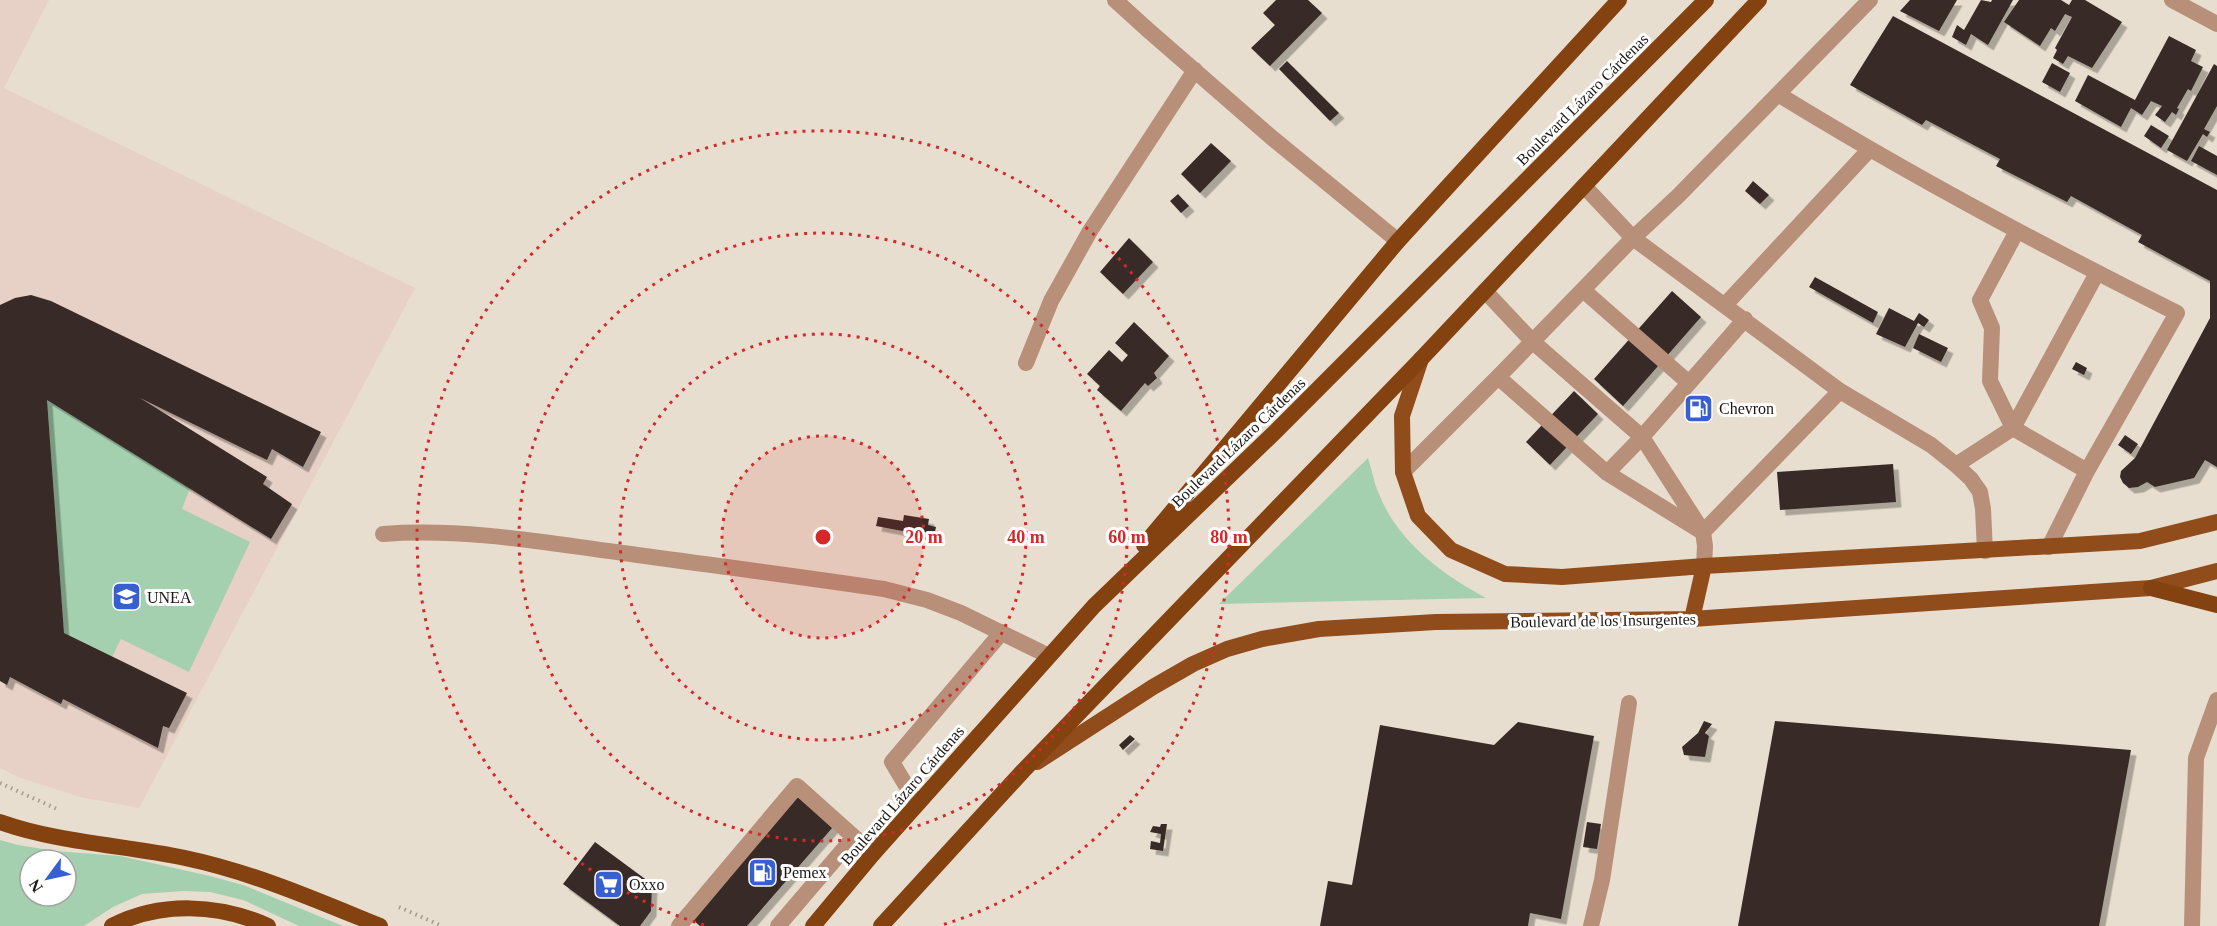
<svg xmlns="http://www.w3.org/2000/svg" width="2217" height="926" viewBox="0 0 2217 926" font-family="Georgia,serif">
	<defs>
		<filter id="shadow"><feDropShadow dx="5.5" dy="5.5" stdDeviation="0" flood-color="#0004"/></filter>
	</defs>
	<rect width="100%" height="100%" fill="#e8decf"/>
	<path fill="#e7d0c5" d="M0,0H49L4,88L415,288L139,808L80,797L18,777L0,768Z"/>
	<path fill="#a5d0af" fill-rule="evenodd" d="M47,400L190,488L182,509L250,542L189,672L121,639L112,657L64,633Z
		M1368,458C1372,470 1374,483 1379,494C1398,542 1442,574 1486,598L1219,604Z
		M0,840L18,845L56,851L120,856L210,876L243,885L343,926H299L243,900L210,892L183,891L142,894L113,907L84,926H0ZM30,860H66V896H30Z"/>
	<path fill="#392b26" filter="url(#shadow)" d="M1276,0H1308L1322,13L1270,66L1251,48L1275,25L1263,13Z
		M1910,0H1957L1939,31L1900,11Z
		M1981,0L1991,2L1992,0H2013L1988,45L1971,34L1966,45L1952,37L1957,25L1964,30Z
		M2019,0H2061L2069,5L2072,0H2085L2122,22L2092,68L2068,56L2063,64L2053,58L2057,50L2055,48L2072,17L2065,14L2055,31L2051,28L2040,46L2004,22Z
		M1893,16L2217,190V467L2205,460L2194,478L2155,487L2147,482L2138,487L2129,488L2123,483L2120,477L2121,471L2135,458L2210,318V281L2138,242L2142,235L2071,196L2067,202L1996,166L2000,159L1926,120L1922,125L1850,85Z
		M2169,36L2196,50L2191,61L2203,67L2191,91L2188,89L2177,108L2179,109L2176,115L2172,112L2165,122L2155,115L2162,106L2151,101L2142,115L2131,108L2121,127L2075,101L2088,75L2135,100Z
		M1287,61L1339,113L1330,121L1279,69Z
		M2052,63L2070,73L2060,92L2042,82Z
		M2214,64L2217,66V106L2204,129L2210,132L2207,137L2203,134L2187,161L2167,150Z
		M2151,125L2169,136L2161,148L2144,136Z
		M1211,143L1231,161L1200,193L1181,174Z
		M2199,146L2217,156V175L2191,161Z
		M1753,181L1769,195L1760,204L1745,191Z
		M1178,194L1189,206L1181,213L1170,201Z
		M1129,238L1153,262L1123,294L1100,272Z
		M1815,277L1878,312L1873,323L1809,287Z
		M1672,291L1701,317L1623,406L1594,379Z
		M31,295L51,301L321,432L303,467L272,449L267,460L140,398L267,477L263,484L292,504L271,539L47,400L64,633L187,693L169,728L163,726L158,748L63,699L61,704L10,677L7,685L0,681V305L15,298Z
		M1889,308L1914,321L1919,313L1929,320L1924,327L1918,323L1905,347L1876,334Z
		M1134,322L1169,356L1154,373L1157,378L1148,386L1145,383L1121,411L1097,390L1100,386L1087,374L1109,350L1122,362L1128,355L1115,343Z
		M1919,334L1948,348L1941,362L1913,348Z
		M2076,362L2087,368L2084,375L2072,369Z
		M1574,391L1598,414L1550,465L1526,442Z
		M2125,435L2138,444L2131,454L2118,445Z
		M1893,464L1896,502L1780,510L1777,472Z
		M904,515L929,519L928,525L936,527L934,537L876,526L878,517L903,521Z
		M1704,721L1712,724L1705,733L1709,736L1705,757L1684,755L1682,747L1698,733Z
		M1775,721L2131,750L2099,926H1738Z
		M1518,722L1594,736L1561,919L1530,913L1528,926H1320L1328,881L1352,885L1380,725L1494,745Z
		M1130,735L1135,739L1123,750L1119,745Z
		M796,795L833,827L747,926H700L690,917Z
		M1587,822L1601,824L1597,849L1583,847Z
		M1161,824H1167L1163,851L1150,849L1151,841L1160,843L1161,834L1150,832L1153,826L1160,827Z
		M595,842L652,884L651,911L640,926H620L563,884Z"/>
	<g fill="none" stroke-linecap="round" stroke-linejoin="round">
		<path stroke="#a39b8f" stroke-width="4" stroke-dasharray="1.5 4.5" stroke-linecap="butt" d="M0,783L57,809
			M399,907L442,926"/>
		<path stroke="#b89079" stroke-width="16" d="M1115,0L1148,30L1271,137L1398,241
			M2172,0L2217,24
			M1778,94C1908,174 2041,245 2177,313L2087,471L2049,547
			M1584,186L1633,238L1840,391L1931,445L1956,465L1971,479L1980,492L1983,509L1985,551
			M2017,231L1980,300L1992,328L1990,381L2013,428L2087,471
			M1583,290L1689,383
			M1485,291L1533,342L1642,437L1703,532L1705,546L1704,566
			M1725,305L1869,150
			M1026,363L1051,301L1090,231L1195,70
			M1498,377L1607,473L1699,530
			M1956,465L2013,428L2097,273
			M1403,472L1498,377L1633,238L1678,196L1870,0
			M1607,473L1642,437L1745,319
			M1703,532L1840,391
			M383,534C463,528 543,542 623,553C710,565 797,576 884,589L927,600L961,613L1049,656
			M917,804L892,762L1002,632
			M679,926L797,786L873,854
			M778,926L854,837
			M1591,926L1602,880L1629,703
			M2192,926L2196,758L2217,700"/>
		<path stroke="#914c1b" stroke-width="16" d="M1421,359L1402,416L1403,472L1418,516L1451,550L1505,574L1562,577L1704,566L2140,541L2217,522
			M1692,619L1704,566
			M1037,762L1153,687L1193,664L1227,649L1262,639L1319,629L1436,622L1692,619L2151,588L2217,571"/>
		<path stroke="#844210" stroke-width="16" d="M1144,545L1398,241L1619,0
			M2151,588L2217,605
			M0,822C59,843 124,845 185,858C252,872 316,900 380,926
			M112,926C161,901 219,904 268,926
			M813,926L873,854L1094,606L1275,432L1706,0
			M881,926L1023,771L1421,359L1759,0"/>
	</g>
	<circle cx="823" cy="537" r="101" fill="#d62828" fill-opacity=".12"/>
	<g fill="none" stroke="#d62828" stroke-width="3" stroke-dasharray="3 6">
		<circle cx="823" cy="537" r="101"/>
		<circle cx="823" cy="537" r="203"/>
		<circle cx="823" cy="537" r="304"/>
		<path d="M704 925A406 406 0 1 1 942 925"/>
	</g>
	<defs>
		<symbol id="fuel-square" viewBox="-11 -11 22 22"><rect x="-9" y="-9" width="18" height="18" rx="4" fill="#385fd0" stroke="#fff"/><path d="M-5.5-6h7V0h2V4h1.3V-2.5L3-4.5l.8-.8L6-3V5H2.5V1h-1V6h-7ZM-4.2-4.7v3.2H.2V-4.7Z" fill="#fff"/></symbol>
		<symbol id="university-square" viewBox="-11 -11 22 22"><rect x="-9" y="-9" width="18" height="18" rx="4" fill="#385fd0" stroke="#fff"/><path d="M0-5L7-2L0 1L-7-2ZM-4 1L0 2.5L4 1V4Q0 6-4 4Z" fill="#fff"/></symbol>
		<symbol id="supermarket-square" viewBox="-11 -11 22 22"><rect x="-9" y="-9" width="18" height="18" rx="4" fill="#385fd0" stroke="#fff"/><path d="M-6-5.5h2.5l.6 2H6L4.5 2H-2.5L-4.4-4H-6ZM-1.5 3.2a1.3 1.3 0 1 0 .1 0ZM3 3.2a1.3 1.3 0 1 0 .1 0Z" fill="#fff"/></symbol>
	</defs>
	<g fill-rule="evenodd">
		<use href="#fuel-square" x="1682" y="392" width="33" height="33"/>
		<use href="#university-square" x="110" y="580" width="33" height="33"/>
		<use href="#fuel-square" x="746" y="856" width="33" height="33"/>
		<use href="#supermarket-square" x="592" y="868" width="33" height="33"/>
	</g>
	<g text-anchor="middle" stroke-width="6" stroke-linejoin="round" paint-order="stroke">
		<g font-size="16" fill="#1a1611" stroke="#fff">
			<text transform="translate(1582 99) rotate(-45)" y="6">Boulevard Lázaro Cárdenas</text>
			<text transform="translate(1238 442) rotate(-44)" y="6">Boulevard Lázaro Cárdenas</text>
			<text transform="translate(1603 620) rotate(-1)" y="6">Boulevard de los Insurgentes</text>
			<text transform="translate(902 795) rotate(-49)" y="6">Boulevard Lázaro Cárdenas</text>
		</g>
		<g font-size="16" fill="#1a1611" stroke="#fff" text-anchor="start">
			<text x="1719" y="414">Chevron</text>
			<text x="147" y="603">UNEA</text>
			<text x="783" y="878">Pemex</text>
			<text x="629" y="890">Oxxo</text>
		</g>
	</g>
	<circle cx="823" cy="537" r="9" fill="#d62828" stroke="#fff" stroke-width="3"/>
	<g font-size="18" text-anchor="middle" font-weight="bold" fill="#d62828" stroke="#fff" stroke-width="6" stroke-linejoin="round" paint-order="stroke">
		<text x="924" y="543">20 m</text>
		<text x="1026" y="543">40 m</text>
		<text x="1127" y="543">60 m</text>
		<text x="1229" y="543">80 m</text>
	</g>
	<g transform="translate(48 878) rotate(237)"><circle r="28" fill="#ffffff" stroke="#a3a2a0" stroke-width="1.5"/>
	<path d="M0-4.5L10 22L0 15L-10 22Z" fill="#385fd0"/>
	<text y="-9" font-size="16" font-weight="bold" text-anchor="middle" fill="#1a1611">N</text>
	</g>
</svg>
